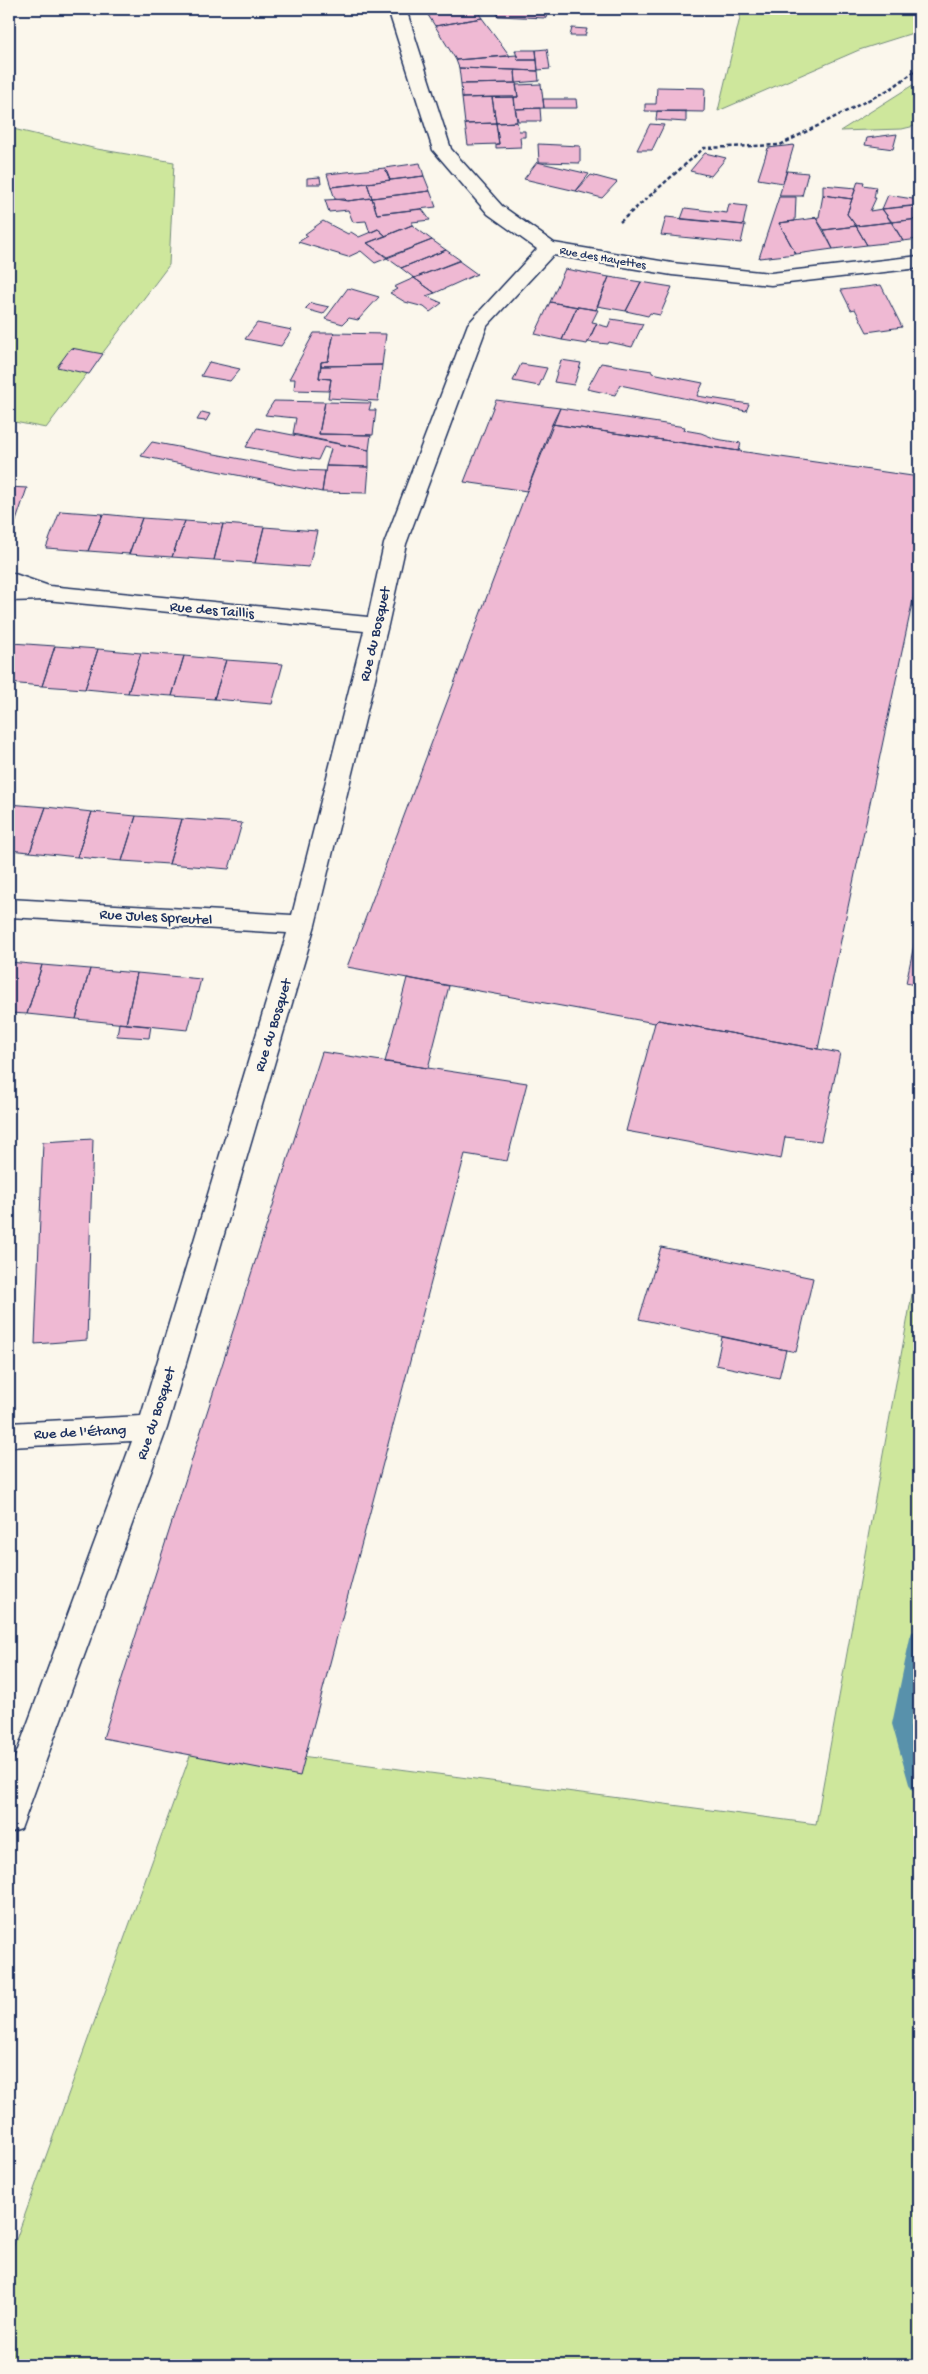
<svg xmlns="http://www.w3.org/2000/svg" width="928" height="2374" viewBox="0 0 928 2374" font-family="'Gochi Hand',sans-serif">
	<rect width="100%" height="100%" fill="#fbf7ec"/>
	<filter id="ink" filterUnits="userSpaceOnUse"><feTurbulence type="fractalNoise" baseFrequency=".02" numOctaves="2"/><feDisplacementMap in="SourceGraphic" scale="10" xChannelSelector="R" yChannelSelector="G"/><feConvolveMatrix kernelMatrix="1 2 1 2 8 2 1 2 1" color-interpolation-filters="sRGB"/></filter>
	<g filter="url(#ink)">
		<path fill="#cee79c" stroke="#748b7d" d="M742,9H919V31L859,50L718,111Z
			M919,81V125L902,129L840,131Z
			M9,128L97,149L174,162L169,265L46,428L9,421Z
			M919,1256V2365H9V2259L195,1742L816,1824Z"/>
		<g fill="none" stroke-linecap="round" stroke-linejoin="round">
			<path fill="#5991ab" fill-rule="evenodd" d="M919,1630V1682L910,1724L919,1753V1793L912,1790L909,1784L892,1724L910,1638L912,1632Z"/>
		</g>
		<path fill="#efb9d3" stroke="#1b2f5e" d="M468,9H476L482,18L435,26L428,15Z
			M498,9H542L541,14H547L546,18L497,16Z
			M482,18L510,56L456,60L435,26Z
			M572,28L587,29L585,36H570Z
			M547,49L550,69L538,70L536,50Z
			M515,50H536L537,60H518Z
			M517,55L518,60H537L538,71L459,68L456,60Z
			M459,68L515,70L516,83L461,84Z
			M515,70L538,71L539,81L516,83Z
			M516,83L518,97L462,98L461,84Z
			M541,84L544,108L515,109L514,97H518L516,85Z
			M657,87L705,88L704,112L645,111V104H656Z
			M492,97L496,123L465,124L462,98Z
			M492,97H514L517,122L496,123Z
			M543,99H576L577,108H544Z
			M540,108L541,121H518L515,109Z
			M657,111H686V122L656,120Z
			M517,122L519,131H525V137H520L521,147L496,148V144H499L496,123Z
			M496,123L499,144L468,145L465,124Z
			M650,124L664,125L652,150H637Z
			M897,134L893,149L865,145L867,138Z
			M538,144L580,146V163L539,162Z
			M794,145L783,183L758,179L768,148Z
			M705,153L726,158L711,176L690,171Z
			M537,162L589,174L576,191L524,179Z
			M420,163L424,176L390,180L385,168Z
			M385,168L390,180L367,183L331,187L327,174Z
			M787,171L808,173L802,196H779Z
			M591,175L617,182L602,198L576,191Z
			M424,176L430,191L372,198L367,183Z
			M320,177L321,184H307V178Z
			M858,181L864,182L863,185L876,187L874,198H876L870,211L882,209L891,222L856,226L847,214Z
			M367,183L372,198L347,201L335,199L331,187Z
			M823,185L856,188L852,199L823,195Z
			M430,191L436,207L377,214L372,198Z
			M823,195L852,199L847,214L856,226L824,230L816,218H813L819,217Z
			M888,195L919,200V205L882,209Z
			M779,197H796L795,221L779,223L796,254L759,258Z
			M372,198L377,214L422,209L430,220L412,222V225L386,236L378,229L370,233L366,221L353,222L348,210L329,212L325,200L345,199L347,201Z
			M729,204L747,206L743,225L681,219L685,208L727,213Z
			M915,206L919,211V219L892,222L882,209Z
			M666,217L745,225L741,243L661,235Z
			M816,218L833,249L796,254L779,223Z
			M919,219V239L903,241L892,222Z
			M323,221L348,234L351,232L359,237L378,229L386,236L367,243L387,258L375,263L361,251L348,257L298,242L308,236L305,234Z
			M891,222L903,241L867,245L856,226Z
			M412,225L432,240L387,257L367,243Z
			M856,226L867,245L833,249L824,230Z
			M432,240L446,250L401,268L387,258Z
			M446,250L460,260L414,278L401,268Z
			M459,261L477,274L435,293L414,278Z
			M565,269L609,277L596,310L550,302Z
			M609,277L641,282L626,311L597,306Z
			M414,278L435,293L426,296L442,303L430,312L424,307L405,302L390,293L397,289L394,287Z
			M641,282L672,287L660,315L650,313L648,316L626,311Z
			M881,285L902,327L867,332L855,309L851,310L841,290Z
			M348,288L379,297L358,320L349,318L343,324L325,319Z
			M550,302L577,307L562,340L535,334Z
			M311,303L329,307L323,314L305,309Z
			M577,307L598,310L592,322L597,323L587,344L562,340Z
			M611,319L643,324L632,347L609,342L608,344L588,342L596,324L608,327Z
			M257,323L292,330L281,346L245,339Z
			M314,333H334L328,361L321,362L319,378L331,379L329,391L294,390L295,379H289Z
			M334,333L386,334L382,365L321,366V362L328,361Z
			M71,348L103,354L89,374L57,367Z
			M561,360L581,363L574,385L554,382Z
			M209,362L240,369L230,381L201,376Z
			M601,363L652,371V373L703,383L697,396L749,404L746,411L620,385L615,395L587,389Z
			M521,364L547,368L539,386L513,381Z
			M382,365L378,401L328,398L331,379L319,378L321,366Z
			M496,400L560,408L527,491L464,482Z
			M274,401L325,402L319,434L371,435L369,450L293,434L296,418L265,415Z
			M325,402L371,403L369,410H376L373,435L319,434Z
			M560,408L685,427L684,430L701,433L716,439L741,443L739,451L552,424Z
			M202,412L210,414L206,421L197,420Z
			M552,424L919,477V571L818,1049L658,1020L655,1023L347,967Z
			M257,428L369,450V467L326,466L331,449L324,447L318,460L246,447Z
			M152,442L298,470L325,471L322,492L141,456Z
			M326,466L369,467L367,493L322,492Z
			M9,487L27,488L15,524H9Z
			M60,511L103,514L88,551L46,548Z
			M103,514L142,518L129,554L88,551Z
			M142,518L185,521L172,557L129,554Z
			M185,521L223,524L214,560L172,557Z
			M223,524L264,527L255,563L214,560Z
			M264,527L317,531L309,567L255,563Z
			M12,643L55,646L42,686L9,683V650Z
			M55,646L98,649L85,689L42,686Z
			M98,649L141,653L128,693L85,689Z
			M141,653L184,656L172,696L128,693Z
			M184,656L226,660L214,699L172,696Z
			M226,660L283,664L272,704L214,699Z
			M9,804L46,807L30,852L9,850Z
			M46,807L92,812L77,857L30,852Z
			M92,812L136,816L122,861L77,857Z
			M136,816L182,819L169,864L122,861Z
			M182,819L242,823L229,869L169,864Z
			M919,921V986L906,983Z
			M9,962L42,965L27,1014L9,1013Z
			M42,965L90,969L76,1019L27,1014Z
			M90,969L137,973L126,1024L76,1019Z
			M137,973L201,979L188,1030L126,1024Z
			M407,978L449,986L428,1068L385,1062Z
			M658,1020L840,1053L821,1141L785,1137L781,1159L626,1131L655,1023Z
			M119,1023L151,1026L149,1038L117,1036Z
			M322,1052L527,1083L507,1161L465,1154L300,1776L103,1738Z
			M93,1139L87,1340L35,1344L43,1142Z
			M661,1247L813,1278L796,1352L639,1319Z
			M722,1337L786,1350L779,1378L716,1365Z"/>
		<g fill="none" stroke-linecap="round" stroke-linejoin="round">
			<defs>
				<path id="street" d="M388,9H406L451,149L502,206L554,243L672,263L771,273L919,256V268L771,285L672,275L553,255L487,326L406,544L388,625L315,925L167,1428L25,1818L21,1829L9,1833V1774L132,1441L9,1447V1423L141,1416L287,933L9,917V899L292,915L364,631L46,600L9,601V572L49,586L368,617L384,544L468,324L537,249L488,214L433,150Z"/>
			</defs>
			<use href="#street" stroke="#1b2f5e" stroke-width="3"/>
			<path stroke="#1b2f5e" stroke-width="2.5" stroke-dasharray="4 2.5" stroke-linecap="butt" d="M620,222L704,148L780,145L892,88L919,68"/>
			<use href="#street" fill="#fbf7ec" fill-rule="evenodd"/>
		</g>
	</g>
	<g text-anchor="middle" stroke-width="4.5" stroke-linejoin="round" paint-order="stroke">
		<g font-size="12" fill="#1b2f5e" stroke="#fbf7ec">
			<text transform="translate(603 257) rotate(10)" y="4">Rue des Hayettes</text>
		</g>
		<g font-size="15" fill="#1b2f5e" stroke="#fbf7ec">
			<text transform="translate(212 609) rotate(5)" y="5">Rue des Taillis</text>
			<text transform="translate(374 634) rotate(-77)" y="5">Rue du Bosquet</text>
			<text transform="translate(156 916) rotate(3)" y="5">Rue Jules Spreutel</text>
			<text transform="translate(272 1025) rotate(-73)" y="5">Rue du Bosquet</text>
			<text transform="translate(155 1413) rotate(-72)" y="5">Rue du Bosquet</text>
			<text transform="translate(80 1431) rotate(-3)" y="5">Rue de l'Étang</text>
		</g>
	</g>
	<rect width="928" height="2374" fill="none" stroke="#fbf7ec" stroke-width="30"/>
	<rect x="15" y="15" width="898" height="2344" fill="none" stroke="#1b2f5e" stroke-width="2" filter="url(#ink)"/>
</svg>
